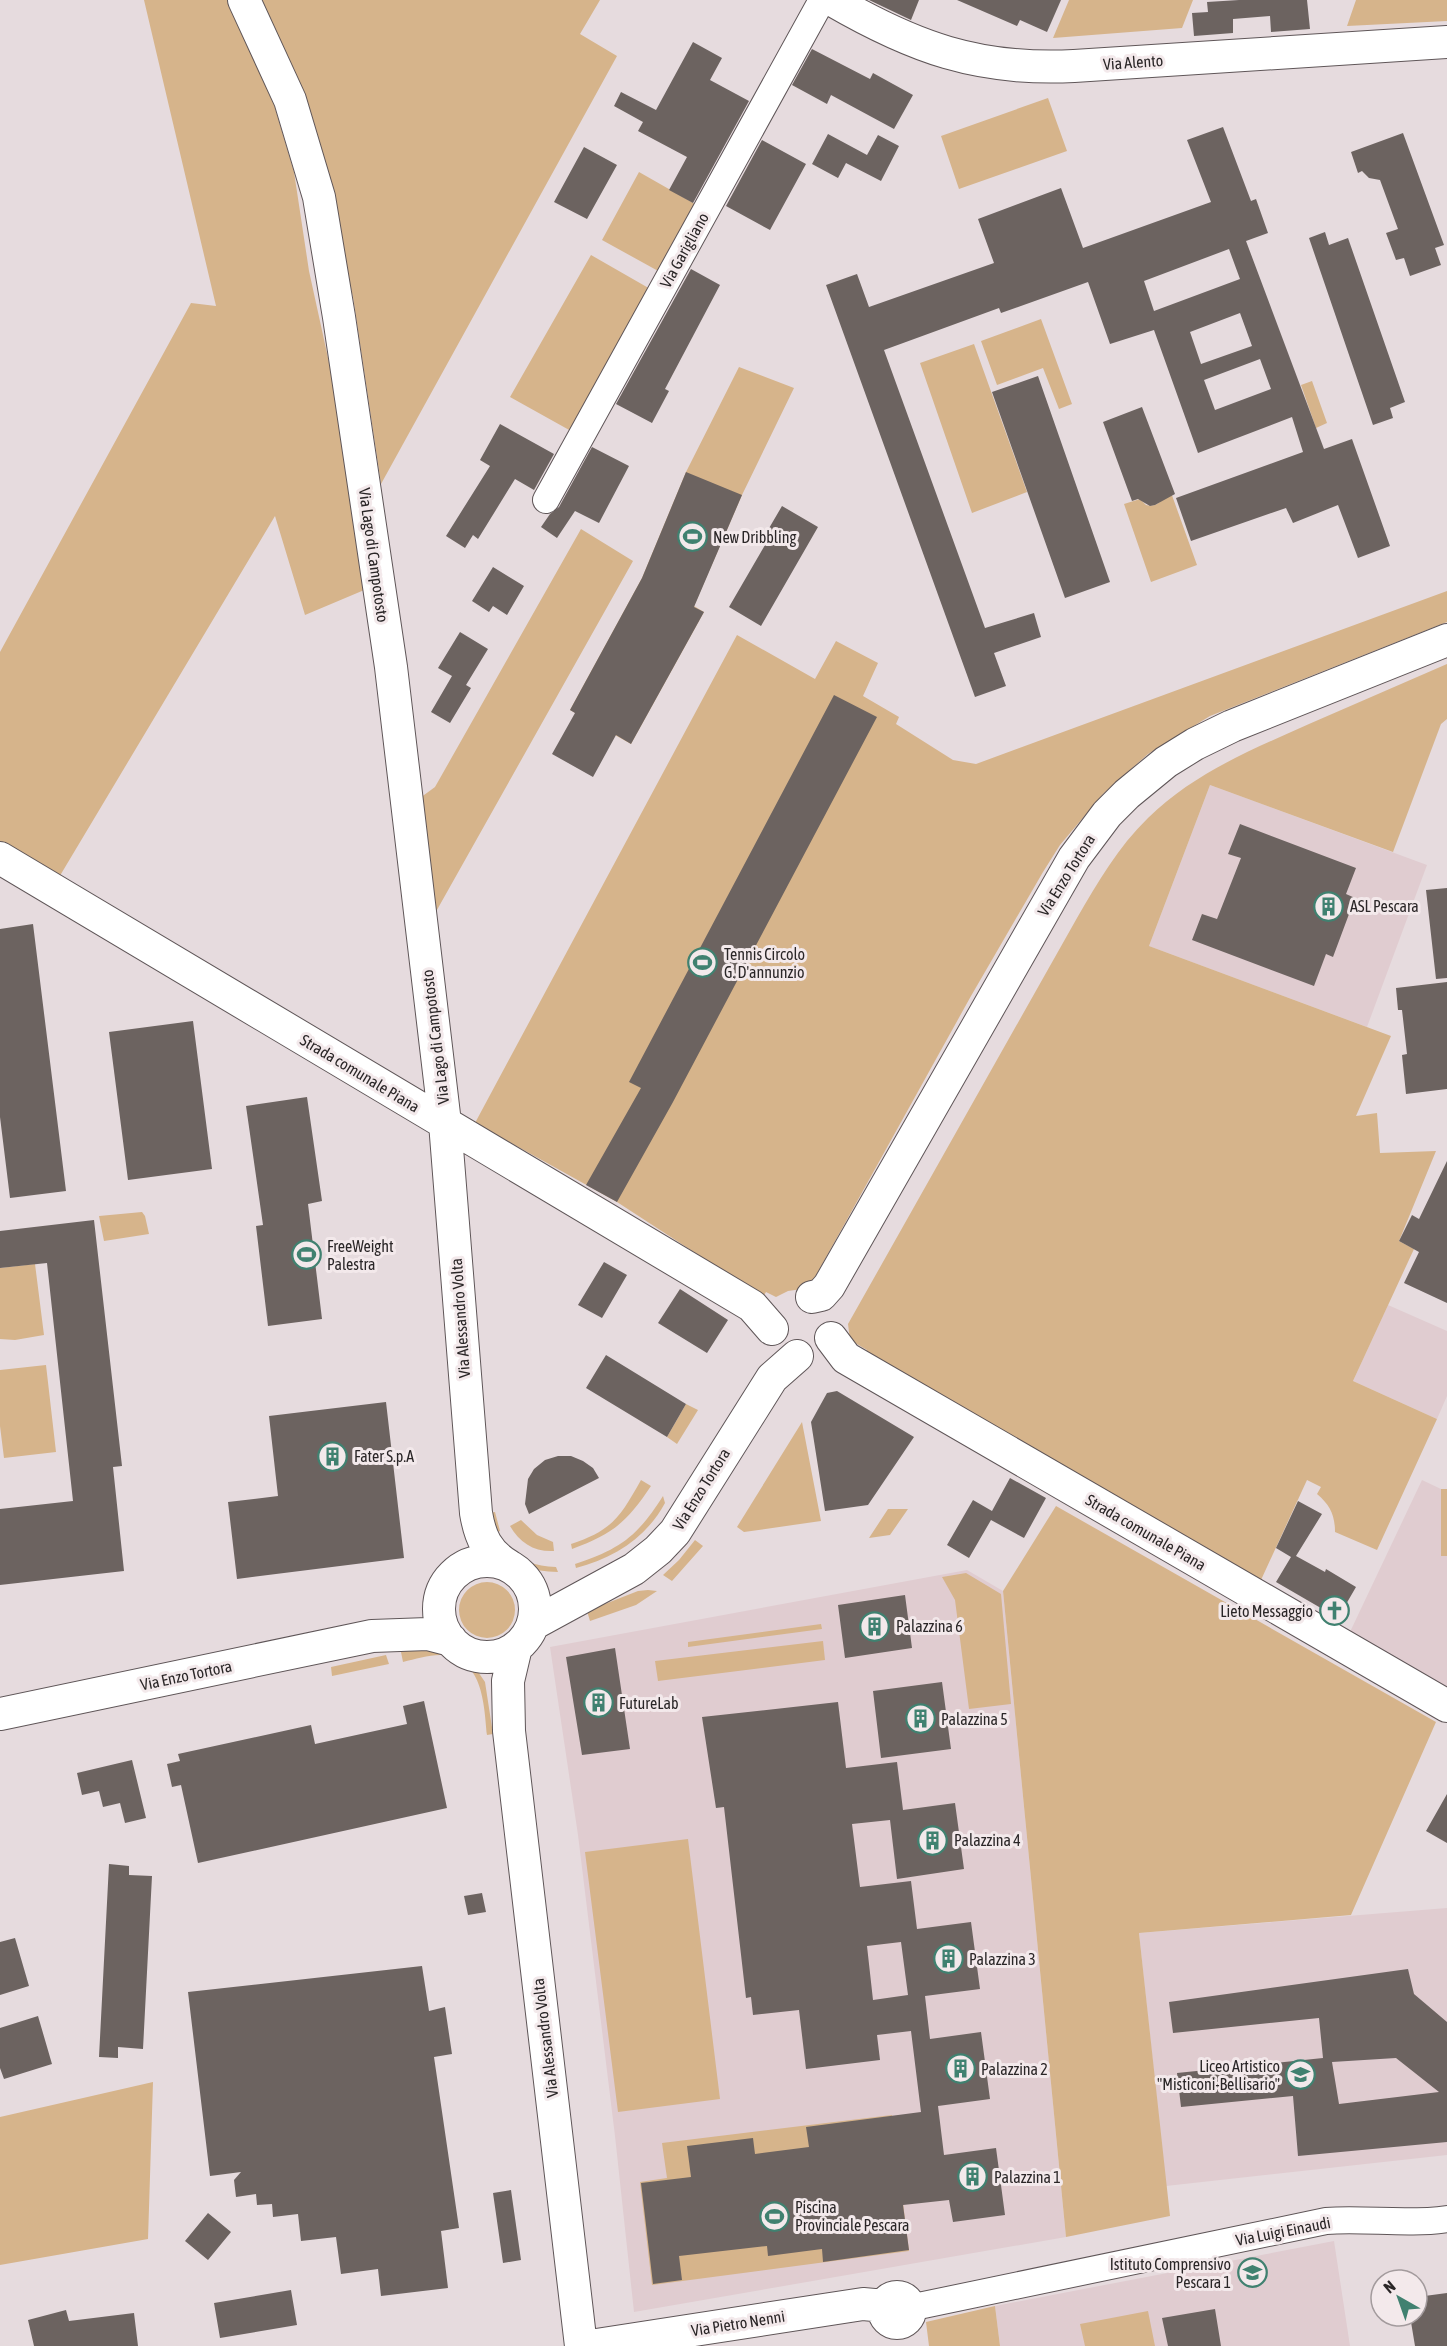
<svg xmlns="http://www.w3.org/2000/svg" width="1447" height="2346" viewBox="0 0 1447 2346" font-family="'Asap Condensed',sans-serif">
	<rect width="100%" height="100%" fill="#e6dbde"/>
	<path fill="#e0ccd0" d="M1210,785L1427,865L1367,1027L1149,946Z
		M1388,1305L1447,1331V1396L1437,1419L1353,1381Z
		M1422,1480L1441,1489V1556H1447V1689L1349,1634Z
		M967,1570L1003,1591L1066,2237L634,2312L615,2136L578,1835L550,1647Z
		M1447,1908V2155L1166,2186L1139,1933Z
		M1334,2241L1350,2346H1000L995,2306Z"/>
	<path fill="#d6b48b" d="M144,0H228L270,91L294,172L309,271L330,367L369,588L305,615L275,516L58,879L0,843V652L191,303L216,306Z
		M262,0H600L580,34L617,56L381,484L353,297L299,81Z
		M1069,0H1193L1182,28L1053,38Z
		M1356,0H1447V21L1347,26Z
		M1048,98L1067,151L959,189L941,136Z
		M639,172L697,205L660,272L602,240Z
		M591,255L652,290L571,431L510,397Z
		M1041,319L1072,404L1059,409L1043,368L997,385L981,341Z
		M974,344L1027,492L972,513L920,363Z
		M739,367L794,388L742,495L694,606L704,612L631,744L570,710L642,578L686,472Z
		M1312,381L1327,423L1316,428L1301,385Z
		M1169,487L1197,565L1151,582L1124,504L1140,499L1146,505C1160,508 1163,498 1169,487Z
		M581,529L633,561L433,917L420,798L435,787Z
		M1447,591V622L1210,716L1148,754L1103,794L1060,845L1043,872L971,996L809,1288L788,1291L776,1297L766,1292L763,1297L617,1202L475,1123L737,635L815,679L836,641L878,663L863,696L899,717L896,724L953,760L976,764Z
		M1447,664V719L1441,724L1393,852L1210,785L1149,946L1391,1036L1356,1116L1377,1113L1380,1153L1436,1151L1399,1241L1414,1249L1353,1381L1437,1419L1377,1550L1335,1532C1335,1515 1330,1505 1317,1494L1321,1487L1307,1480L1261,1580L864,1356L867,1350L850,1340L848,1324L1077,918C1098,882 1118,847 1148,818C1194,773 1251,750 1309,724C1355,704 1401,684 1447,664Z
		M142,1212L145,1216L149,1234L104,1241L99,1216Z
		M35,1264L44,1335L15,1340L0,1339V1268Z
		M46,1365L56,1452L4,1458L0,1426V1370Z
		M686,1404L698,1410L677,1444L667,1437Z
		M802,1422L821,1521L744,1532L737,1527Z
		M641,1480L651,1486C627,1522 613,1534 572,1549L571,1544C613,1530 620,1517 641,1480Z
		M1441,1489H1447V1556H1441Z
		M663,1496L665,1503C646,1538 614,1558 576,1568L575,1564C620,1549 637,1537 663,1496Z
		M1056,1506L1436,1722L1351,1915L1139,1933L1170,2216L1066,2237L1003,1591Z
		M888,1509H908L890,1535L869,1538Z
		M495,1512L500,1531L498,1532C512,1555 529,1567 556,1567L558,1572C511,1571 504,1551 489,1513Z
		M521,1520L537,1535L553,1542L554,1551C534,1552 520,1543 510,1526Z
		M695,1540L703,1546L672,1581L663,1575L679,1560Z
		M966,1573L1001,1594L1011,1704L969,1709L955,1600L942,1577Z
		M459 1610a28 28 0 1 1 56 0a28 28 0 1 1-56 0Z
		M648,1590L657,1591L636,1605L590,1621L587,1611L638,1591Z
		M821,1624L822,1629L688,1647V1642Z
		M823,1641L825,1660L658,1681L655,1661Z
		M421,1648H447L465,1658L474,1666L485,1682L493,1734L487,1735C484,1703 483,1657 440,1655C428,1655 415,1659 403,1662L401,1652Z
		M386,1655L389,1664L332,1676L331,1667Z
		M688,1839L720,2099L618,2112L585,1852Z
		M153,2082L148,2239L0,2265V2117Z
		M892,2115L909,2251L652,2285L640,2182L667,2178L662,2143Z
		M995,2306L1000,2346H929L926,2322Z
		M1148,2311L1155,2346H1085L1080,2324Z"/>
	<path fill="#6c6360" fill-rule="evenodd" d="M869,0H919L911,20Z
		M957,0H1061L1047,32L1020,20L1017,26Z
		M1239,0H1307L1310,29L1271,32L1270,16L1233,19V33L1194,36L1192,13L1208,12L1207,2Z
		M693,42L722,58L710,80L749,101L693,203L669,190L687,157L638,131L643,122L614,106L621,92L656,110Z
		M812,49L870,79L873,73L913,95L894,129L831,95L827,104L792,85Z
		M1223,127L1251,201L1256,199L1268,233L1246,241L1324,449L1352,439L1390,546L1358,558L1338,505L1293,523L1286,508L1191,541L1176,498L1303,452L1292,417L1198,453L1154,330L1110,344L1088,282L1001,313L999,308L884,350L985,628L1034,613L1041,637L994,653L1006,686L975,697L826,285L857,274L869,307L994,263L978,219L1061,188L1083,248L1211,202L1187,140ZM1229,249L1240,279L1154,311L1144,281ZM1240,313L1252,346L1201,364L1190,332ZM1260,359L1271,389L1215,410L1204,380Z
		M1403,133L1444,245L1435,248L1441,265L1410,276L1404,258L1396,260L1386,233L1398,229L1380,180L1369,178L1362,171L1358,173L1351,152Z
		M828,134L867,155L878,135L899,146L881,181L846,163L838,178L812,164Z
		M762,140L806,164L770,230L726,206Z
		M584,147L617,165L587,219L554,202Z
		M1325,232L1329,245L1348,238L1405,402L1390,408L1393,418L1373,425L1309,238Z
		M691,269L720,285L665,389L669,391L652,423L616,404Z
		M1038,376L1110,582L1065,598L992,392Z
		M1142,407L1175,494L1155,505L1150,506L1138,499L1132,501L1103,422Z
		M500,424L554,454L534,490L515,479L478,539L473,535L465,548L446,536L490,466L480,460Z
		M592,447L629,466L599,523L575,511L557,538L541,527L550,514L559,507Z
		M686,472L742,495L694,607L704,612L631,744L616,735L593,777L552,754L575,713L570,710L642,578Z
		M782,506L818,527L761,626L729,607L765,545L761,542Z
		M493,567L524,586L507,615L493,606L489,612L472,601Z
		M460,632L488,649L466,685L471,688L450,723L431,712L452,676L438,668Z
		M834,695L877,717L673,1102L617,1202L586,1185L641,1088L629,1082Z
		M1240,824L1356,868L1346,894L1355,898L1333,957L1326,954L1314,986L1192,940L1202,914L1217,919L1241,858L1228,854Z
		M1447,888V978L1436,979L1426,890Z
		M33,924L66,1191L10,1198L0,1117V929Z
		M1447,982V1089L1406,1094L1402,1055L1407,1054L1402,1010H1398L1396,988Z
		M193,1021L212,1169L128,1180L109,1032Z
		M307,1097L322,1201L308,1204L322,1319L268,1326L256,1226L263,1225L246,1106Z
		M1447,1161V1303L1404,1283L1419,1252L1399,1241L1412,1215L1419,1219Z
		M94,1220L122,1466L113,1467L124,1571L0,1585V1509L73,1501L47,1263L0,1268V1231Z
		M604,1262L627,1275L602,1318L578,1305Z
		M680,1289L728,1320L707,1353L658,1323Z
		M606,1355L686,1404L667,1437L586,1388Z
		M837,1391L914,1437L868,1505L825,1511L811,1422L827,1393Z
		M386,1402L404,1558L237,1579L228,1502L278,1496L269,1416Z
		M558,1456H571L583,1461L593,1468L599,1478L529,1514L525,1504L528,1479L534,1469L545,1460Z
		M1010,1478L1046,1498L1024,1538L991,1520L969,1558L947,1545L973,1500L992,1511Z
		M1298,1501L1322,1514L1296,1556L1325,1572L1326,1569L1356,1587L1338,1618L1276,1582L1291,1557L1276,1548Z
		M905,1595L912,1648L845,1658L838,1605Z
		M615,1648L630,1749L582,1755L566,1657Z
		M942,1682L951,1749L881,1758L873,1691Z
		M424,1701L447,1808L198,1863L181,1785L172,1787L167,1764L180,1761L178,1754L311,1725L315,1744L407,1724L403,1706Z
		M838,1702L846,1768L897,1762L903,1810L955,1803L964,1869L897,1879L890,1820L852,1824L860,1887L911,1881L917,1929L971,1922L980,1989L925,1996L930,2039L981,2032L990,2099L938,2106L944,2155L996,2148L1005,2215L953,2222L949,2200L903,2205L909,2250L823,2262L822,2249L768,2256L767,2246L679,2256L682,2280L653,2284L641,2183L691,2177L687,2146L753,2138L755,2154L809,2147L806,2127L921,2112L911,2031L877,2035L880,2060L806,2069L799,2010L753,2015L751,1997L746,1998L724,1807L716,1808L702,1717ZM901,1942L908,1995L873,2000L867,1946Z
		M132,1760L146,1818L125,1823L120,1803L103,1807L99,1791L82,1795L77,1773Z
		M1447,1794V1843L1426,1831Z
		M109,1864L129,1866V1875L152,1876L143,2049L118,2047V2058L99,2057Z
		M482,1893L486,1912L468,1915L464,1896Z
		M15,1938L29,1986L0,1995V1942Z
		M422,1966L429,2011L445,2007L452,2054L434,2057L459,2228L441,2231L448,2288L381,2296L378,2269L341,2274L336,2237L301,2241L298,2214L273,2217L272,2204L257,2205L256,2194L236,2197L234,2180L241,2172L210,2176L188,1992Z
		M1408,1969L1414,1994L1447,2022V2142L1298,2156L1293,2096L1181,2107L1177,2073L1323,2058L1319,2018L1173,2033L1169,2002ZM1396,2058L1439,2092L1339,2104L1332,2062Z
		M38,2016L52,2064L4,2079L0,2068V2028Z
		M511,2190L521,2260L503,2263L493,2193Z
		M208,2213L231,2232L208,2260L185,2241Z
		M291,2290L297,2325L220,2338L214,2303Z
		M1447,2293V2346H1415L1410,2316H1417V2297Z
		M1215,2309L1221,2346H1168L1162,2318Z
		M66,2310L69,2321L134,2313L138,2346H34L28,2320Z"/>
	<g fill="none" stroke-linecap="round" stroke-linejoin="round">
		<defs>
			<path id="minor" d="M546,500L822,0
				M909,2308L1326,2221C1366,2218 1407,2225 1447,2219"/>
			<path id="tertiary" d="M244,0L290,100L319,197L339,317L391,667L445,1123L476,1513C480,1537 487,1553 509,1566
				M832,0C913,47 978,71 1074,66L1447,42
				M0,858L752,1306L772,1329
				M812,1297L821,1295L829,1286L1074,858L1107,814L1127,794L1166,762L1195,744L1232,726L1447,640
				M831,1338L846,1358L1447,1706
				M439 1609a48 48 0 1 1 96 0a48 48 0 1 1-96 0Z
				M533,1624L634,1569L658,1550L675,1532L772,1378L797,1356
				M516,1647L508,1681L509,1731L581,2346
				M0,1714L372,1636L428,1634L451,1640
				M884 2310a13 13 0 1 1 26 0a13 13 0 1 1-26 0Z
				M590,2346L863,2304L885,2306"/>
		</defs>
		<use href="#minor" stroke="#5f5658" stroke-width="28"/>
		<use href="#tertiary" stroke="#5f5658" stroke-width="34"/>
		<use href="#minor" stroke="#fff" stroke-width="26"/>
		<use href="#tertiary" stroke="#fff" stroke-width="32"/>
	</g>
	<defs>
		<symbol id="stadium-ring" viewBox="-11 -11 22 22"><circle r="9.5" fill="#f3e9eb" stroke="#408170" stroke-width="1.5"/><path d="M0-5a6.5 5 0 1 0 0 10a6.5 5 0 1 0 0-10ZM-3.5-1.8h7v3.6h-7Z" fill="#408170"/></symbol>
		<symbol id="building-ring" viewBox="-11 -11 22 22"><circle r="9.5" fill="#f3e9eb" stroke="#408170" stroke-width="1.5"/><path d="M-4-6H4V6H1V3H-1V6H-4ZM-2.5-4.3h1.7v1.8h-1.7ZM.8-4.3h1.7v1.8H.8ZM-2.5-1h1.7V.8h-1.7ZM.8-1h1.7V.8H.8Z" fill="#408170"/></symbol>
		<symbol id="church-ring" viewBox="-11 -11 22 22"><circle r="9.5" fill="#f3e9eb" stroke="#408170" stroke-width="1.5"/><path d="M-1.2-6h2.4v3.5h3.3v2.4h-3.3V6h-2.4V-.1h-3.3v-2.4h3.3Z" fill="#408170"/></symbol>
		<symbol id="school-ring" viewBox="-11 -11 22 22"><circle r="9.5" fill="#f3e9eb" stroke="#408170" stroke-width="1.5"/><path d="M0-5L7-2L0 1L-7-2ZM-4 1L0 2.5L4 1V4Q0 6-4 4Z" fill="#408170"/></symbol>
	</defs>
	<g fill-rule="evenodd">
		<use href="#stadium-ring" x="676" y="520" width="33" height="33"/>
		<use href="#building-ring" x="1312" y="890" width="33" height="33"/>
		<use href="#stadium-ring" x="686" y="946" width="33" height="33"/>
		<use href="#stadium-ring" x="290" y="1238" width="33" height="33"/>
		<use href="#building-ring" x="316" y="1440" width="33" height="33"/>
		<use href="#church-ring" x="1318" y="1594" width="33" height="33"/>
		<use href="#building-ring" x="858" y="1610" width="33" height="33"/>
		<use href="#building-ring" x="582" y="1686" width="33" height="33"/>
		<use href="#building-ring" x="904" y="1702" width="33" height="33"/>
		<use href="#building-ring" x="916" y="1824" width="33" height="33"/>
		<use href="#building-ring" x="932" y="1942" width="33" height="33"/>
		<use href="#building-ring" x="944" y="2052" width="33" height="33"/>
		<use href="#school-ring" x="1284" y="2058" width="33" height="33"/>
		<use href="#building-ring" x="956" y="2160" width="33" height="33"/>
		<use href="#stadium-ring" x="758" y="2200" width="33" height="33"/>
		<use href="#school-ring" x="1236" y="2256" width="33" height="33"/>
	</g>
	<g text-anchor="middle" stroke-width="6" stroke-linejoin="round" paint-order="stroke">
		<g font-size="16" fill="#2a2627" stroke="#f3e9eb">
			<text transform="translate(1133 62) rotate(-4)" y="6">Via Alento</text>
			<text transform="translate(684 250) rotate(-61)" y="6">Via Garigliano</text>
			<text transform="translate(374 555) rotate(82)" y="6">Via Lago di Campotosto</text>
			<text transform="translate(1066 875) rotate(-58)" y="6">Via Enzo Tortora</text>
			<text transform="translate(435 1037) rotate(-97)" y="6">Via Lago di Campotosto</text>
			<text transform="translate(360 1073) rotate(31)" y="6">Strada comunale Piana</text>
			<text transform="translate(460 1318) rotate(-94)" y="6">Via Alessandro Volta</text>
			<text transform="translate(701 1489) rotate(-58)" y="6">Via Enzo Tortora</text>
			<text transform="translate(1146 1532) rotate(30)" y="6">Strada comunale Piana</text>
			<text transform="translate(186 1675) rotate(-12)" y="6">Via Enzo Tortora</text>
			<text transform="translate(545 2038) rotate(-97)" y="6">Via Alessandro Volta</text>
			<text transform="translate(1283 2231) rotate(-11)" y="6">Via Luigi Einaudi</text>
			<text transform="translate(738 2323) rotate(-9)" y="6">Via Pietro Nenni</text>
		</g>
		<g font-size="16" fill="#2a2627" stroke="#f3e9eb" text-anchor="start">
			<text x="713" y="543">New Dribbling</text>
			<text x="1350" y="912">ASL Pescara</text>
			<text x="724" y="960">Tennis Circolo<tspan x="724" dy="18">G. D'annunzio</tspan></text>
			<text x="327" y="1252">FreeWeight<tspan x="327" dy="18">Palestra</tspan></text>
			<text x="354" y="1462">Fater S.p.A</text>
			<text x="1313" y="1617" text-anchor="end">Lieto Messaggio</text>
			<text x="896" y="1632">Palazzina 6</text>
			<text x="619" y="1709">FutureLab</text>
			<text x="941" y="1725">Palazzina 5</text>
			<text x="954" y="1846">Palazzina 4</text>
			<text x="969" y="1965">Palazzina 3</text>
			<text x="1280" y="2072" text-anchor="end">Liceo Artistico<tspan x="1280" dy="18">"Misticoni-Bellisario"</tspan></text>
			<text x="981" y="2075">Palazzina 2</text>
			<text x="994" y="2183">Palazzina 1</text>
			<text x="795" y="2213">Piscina<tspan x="795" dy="18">Provinciale Pescara</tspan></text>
			<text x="1231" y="2270" text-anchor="end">Istituto Comprensivo<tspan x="1231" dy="18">Pescara 1</tspan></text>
		</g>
	</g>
	<g transform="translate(1399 2298) rotate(320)"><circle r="28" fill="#f3e9eb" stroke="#a39b9d" stroke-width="1.5"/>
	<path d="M0-4.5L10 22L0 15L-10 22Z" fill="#408170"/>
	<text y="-9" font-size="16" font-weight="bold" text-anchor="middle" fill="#2a2627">N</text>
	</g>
</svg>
